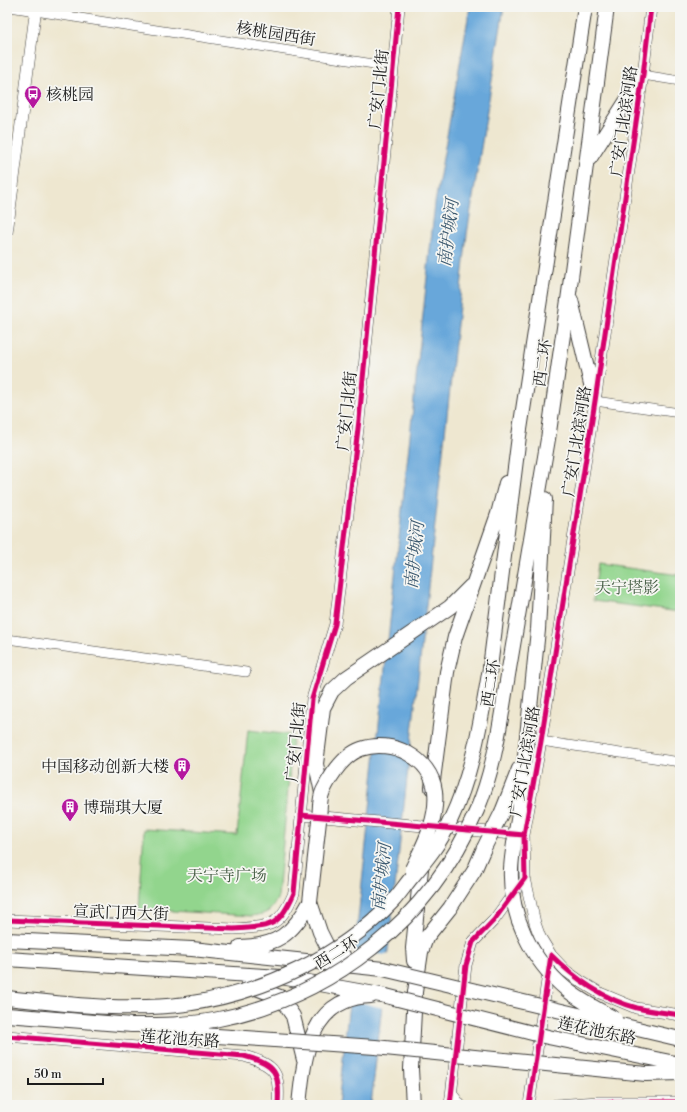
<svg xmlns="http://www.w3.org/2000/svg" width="687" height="1112" viewBox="0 0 687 1112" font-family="'Libre Bodoni','Noto Serif SC',serif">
	<rect width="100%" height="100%" fill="#f6f6f2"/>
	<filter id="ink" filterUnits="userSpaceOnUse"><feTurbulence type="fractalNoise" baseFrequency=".025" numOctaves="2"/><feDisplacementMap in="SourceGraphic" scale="8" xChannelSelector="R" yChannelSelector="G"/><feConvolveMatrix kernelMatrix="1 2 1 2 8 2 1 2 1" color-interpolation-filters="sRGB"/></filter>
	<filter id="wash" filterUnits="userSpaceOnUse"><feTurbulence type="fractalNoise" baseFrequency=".012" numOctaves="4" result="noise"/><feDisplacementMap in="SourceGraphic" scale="16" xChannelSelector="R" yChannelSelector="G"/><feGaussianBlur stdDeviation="0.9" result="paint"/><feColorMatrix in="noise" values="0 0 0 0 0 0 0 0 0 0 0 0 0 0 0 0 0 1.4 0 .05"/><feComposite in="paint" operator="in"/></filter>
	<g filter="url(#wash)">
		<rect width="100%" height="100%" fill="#eee7d0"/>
		<path fill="#92d58d" stroke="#577854" d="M598,564L680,575V612L593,601Z
			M248,730L293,735L278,897C270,913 268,913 252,916L139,909L144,829L237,835Z"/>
		<path fill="#67a7da" stroke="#42627b" d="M470,7H504L467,234L371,1105H338L435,203Z"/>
		<path fill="#eee7d0" d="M352,952L389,955L383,1008L347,999Z"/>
	</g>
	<g filter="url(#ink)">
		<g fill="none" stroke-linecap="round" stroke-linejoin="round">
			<defs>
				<path id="minor" d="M10,7L393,67
					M643,75L680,81
					M595,401L680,413
					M7,639L246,672
					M541,741L680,762"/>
				<path id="tertiary" d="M651,7L643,75L595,401L541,741L524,835L525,878L535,923L540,937L551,955L566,971L580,981L600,993L636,1008L680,1015
					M7,233L36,7
					M301,815L523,835
					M7,920L234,929C271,926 279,928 294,893L312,699L335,624L359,420L399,7
					M7,1036L244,1056C276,1065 280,1072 278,1105
					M451,1093L460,1105
					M450,1105L466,965L473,942L494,920L516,890
					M529,1105L549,967
					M556,1105L598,1102H680"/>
				<path id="trunk" d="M590,158L643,75
					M571,300L595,401
					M490,668L519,436L585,7
					M509,669L548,439L569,293L607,7
					M432,788L447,672L455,637L498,514L506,483
					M322,793L316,764L323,708L332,691L346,678L450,607L471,586
					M502,812L519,769
					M519,814L538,630L545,499
					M310,902L320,932L329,950L343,955
					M7,940L192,949L383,969
					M240,947C277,946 293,934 310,902
					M7,959L281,977L386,996
					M414,961L413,948L422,859
					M248,985L280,997L293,1016L304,1060
					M7,1015L132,1025
					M299,1105C304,1057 309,998 371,996
					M413,1105L411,1069L415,992L421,952L426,938L450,908L474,871L484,848"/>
			</defs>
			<use href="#minor" stroke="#3c3a37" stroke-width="10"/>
			<use href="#tertiary" stroke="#3c3a37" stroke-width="12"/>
			<use href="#trunk" stroke="#3c3a37" stroke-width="16"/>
			<use href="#minor" stroke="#fff" stroke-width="9"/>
			<use href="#tertiary" stroke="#fff" stroke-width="11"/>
			<use href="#trunk" stroke="#fff" stroke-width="14"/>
			<defs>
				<path id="trunk-bridge" d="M519,814C516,832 512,851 511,869C509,914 531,960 566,989C580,1001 599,1010 615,1019
					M484,848L502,812
					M310,902C313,875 316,848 319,821C320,812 319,799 323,791C331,775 344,755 361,749C392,738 431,758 435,791C438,819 424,844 412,869
					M383,969L680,1039
					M386,996L548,1037L680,1064
					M7,998C65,1004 127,1012 186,1004C263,993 339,958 393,901C400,893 406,884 412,877C427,859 441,842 450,821C473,773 481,720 490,668
					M132,1025C160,1025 187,1025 214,1020C331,998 430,920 477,810C496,765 501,716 509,669
					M170,1031L188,1034L375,1047L646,1074L680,1073"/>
			</defs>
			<use href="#trunk-bridge" stroke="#3c3a37" stroke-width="16" stroke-linecap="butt"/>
			<use href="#trunk-bridge" stroke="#fff" stroke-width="14"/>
			<defs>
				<path id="cycleway" d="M301,815L524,835
					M7,920L234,929C271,926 279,928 294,893L312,699L335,624L359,420L399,7
					M551,955C574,978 605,1000 637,1008C651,1011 666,1013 680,1015
					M7,1036L244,1056C276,1065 280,1072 278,1105
					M450,1105L466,965L473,942L494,920L525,878L524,835L541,741L595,401L643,75L651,7
					M529,1105L551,955
					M556,1105L598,1102H680"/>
			</defs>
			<use href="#cycleway" stroke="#f6f6f2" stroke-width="8"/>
			<use href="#cycleway" stroke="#d6006c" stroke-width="5"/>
		</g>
	</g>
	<defs>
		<symbol id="bus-pin" viewBox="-11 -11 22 30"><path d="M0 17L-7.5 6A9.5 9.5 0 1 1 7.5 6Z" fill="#b5179e" stroke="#f6f6f2"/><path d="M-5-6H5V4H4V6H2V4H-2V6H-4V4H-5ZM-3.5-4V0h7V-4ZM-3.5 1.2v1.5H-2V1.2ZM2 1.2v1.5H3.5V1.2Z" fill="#fff"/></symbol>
		<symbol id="building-pin" viewBox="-11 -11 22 30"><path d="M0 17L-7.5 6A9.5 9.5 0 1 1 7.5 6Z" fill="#b5179e" stroke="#f6f6f2"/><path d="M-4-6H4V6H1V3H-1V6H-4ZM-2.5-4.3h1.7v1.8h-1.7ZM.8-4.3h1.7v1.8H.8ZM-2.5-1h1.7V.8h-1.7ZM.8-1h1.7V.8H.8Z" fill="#fff"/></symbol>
	</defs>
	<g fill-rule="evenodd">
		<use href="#bus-pin" x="23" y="84" width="20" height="27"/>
		<use href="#building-pin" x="172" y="756" width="20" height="27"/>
		<use href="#building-pin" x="60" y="797" width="20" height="27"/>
	</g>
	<g text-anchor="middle" stroke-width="3.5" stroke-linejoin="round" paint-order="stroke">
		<g font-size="16" fill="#1c1c1c" stroke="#f6f6f2">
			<text transform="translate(276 33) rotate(9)" y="6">核桃园西街</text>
			<text transform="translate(378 89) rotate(-84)" y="6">广安门北街</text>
			<text transform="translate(623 121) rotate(-82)" y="6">广安门北滨河路</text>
			<text transform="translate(542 363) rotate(-82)" y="6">西二环</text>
			<text transform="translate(346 411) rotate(-84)" y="6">广安门北街</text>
			<text transform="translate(576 441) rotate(-81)" y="6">广安门北滨河路</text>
			<text transform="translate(490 683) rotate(-81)" y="6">西二环</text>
			<text transform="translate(295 742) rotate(-84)" y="6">广安门北街</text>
			<text transform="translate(524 761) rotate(-80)" y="6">广安门北滨河路</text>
			<text transform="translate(121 912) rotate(2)" y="6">宣武门西大街</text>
			<text transform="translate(336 952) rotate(-32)" y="6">西二环</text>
			<text transform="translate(597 1030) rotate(12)" y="6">莲花池东路</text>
			<text transform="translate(180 1038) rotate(4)" y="6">莲花池东路</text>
		</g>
		<g font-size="16" fill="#1c1c1c" stroke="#f6f6f2" text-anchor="start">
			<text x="46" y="100">核桃园</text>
			<text x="169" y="772" text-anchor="end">中国移动创新大楼</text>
			<text x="83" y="813">博瑞琪大厦</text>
		</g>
		<g font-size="16" fill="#455d44" stroke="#f6f6f2">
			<text x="627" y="593">天宁塔影</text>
			<text x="227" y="881">天宁寺广场</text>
		</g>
		<g font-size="17" font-style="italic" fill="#3e5b71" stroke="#f6f6f2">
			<text transform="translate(448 233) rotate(-83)" y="6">南护城河</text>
			<text transform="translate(414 555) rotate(-84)" y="6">南护城河</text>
			<text transform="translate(381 877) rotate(-84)" y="6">南护城河</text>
		</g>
	</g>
	<rect width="687" height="1112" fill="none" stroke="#f6f6f2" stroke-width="24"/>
	<path d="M28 1078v6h75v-6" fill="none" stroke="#1c1c1c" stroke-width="2"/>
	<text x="34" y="1078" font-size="12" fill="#1c1c1c" stroke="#f6f6f2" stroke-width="3" paint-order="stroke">50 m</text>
</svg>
